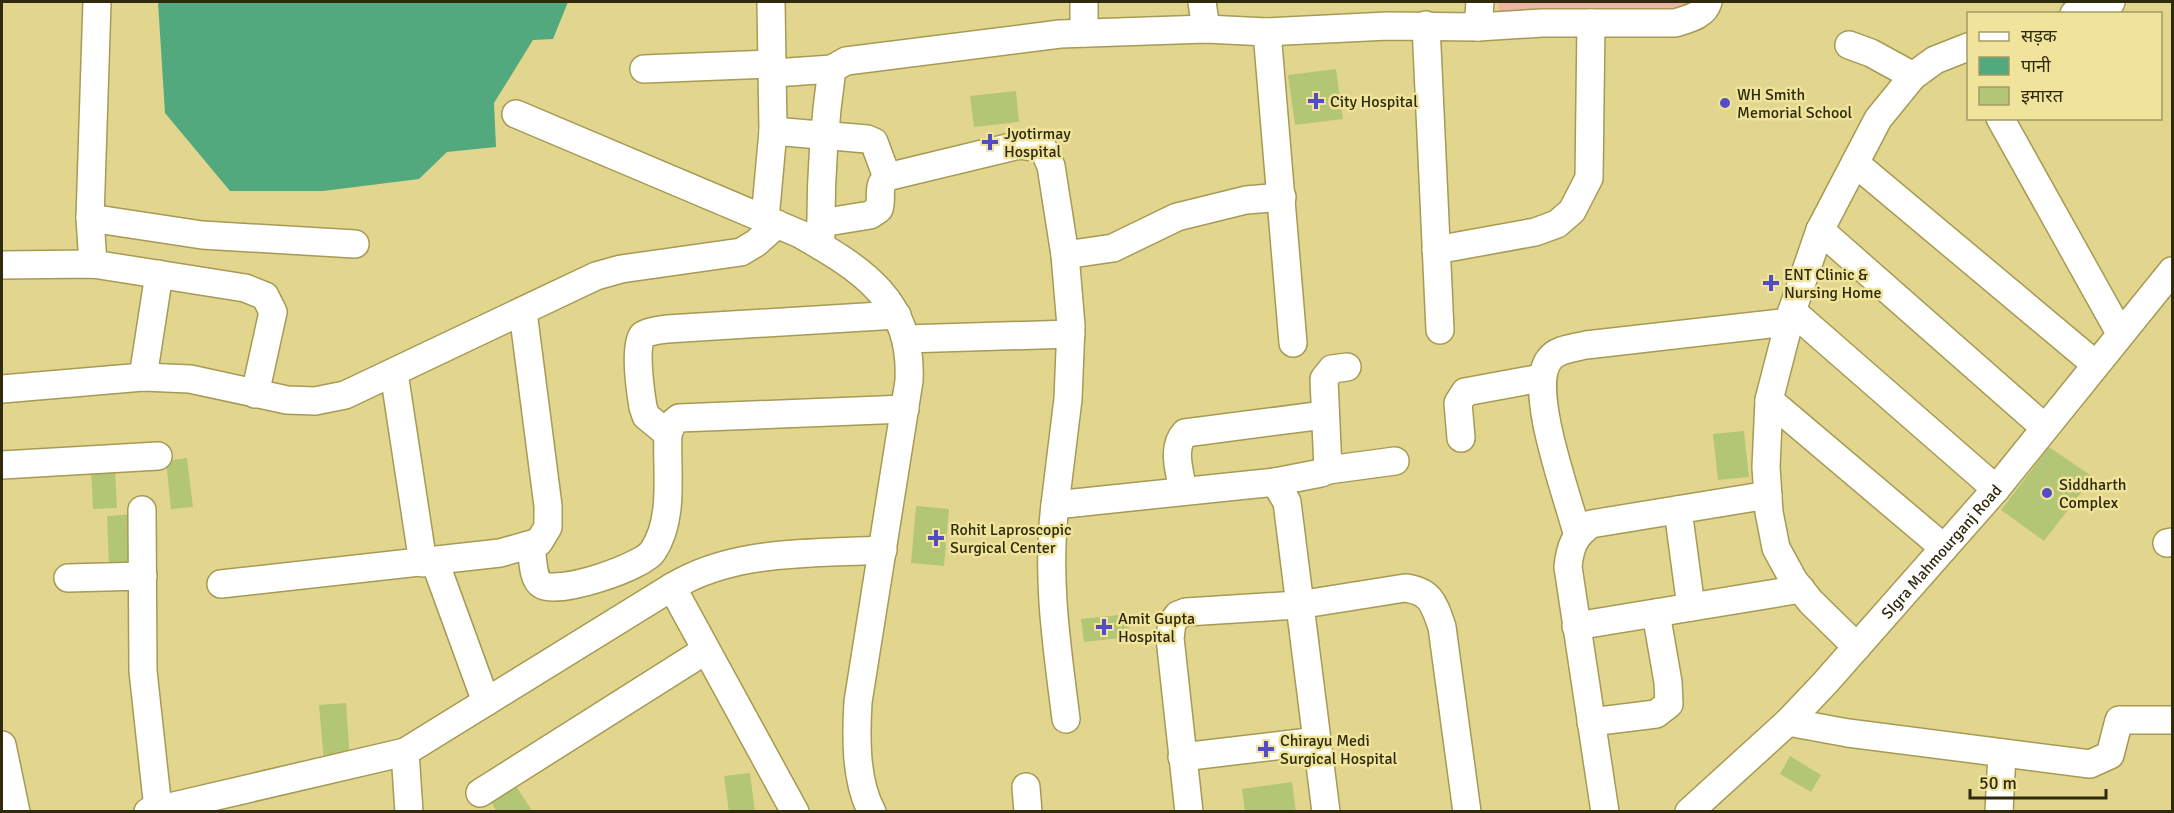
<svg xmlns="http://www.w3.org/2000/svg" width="2174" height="813" viewBox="0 0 2174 813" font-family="Signika,'Noto Sans Devanagari',sans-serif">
	<rect width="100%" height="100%" fill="#e2d68f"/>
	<path fill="#ebb6a4" d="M1499,2H1701L1680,16H1497Z"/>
	<path fill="#52a97e" d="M158,2H568L553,39L533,40L494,103L496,147L447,152L419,179L323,191H230L165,113Z"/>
	<path fill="#b3c676" d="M1336,69L1343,119L1295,125L1288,75Z
		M1016,91L1019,122L974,127L970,96Z
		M1744,431L1749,477L1718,480L1713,434Z
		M2049,447L2093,477L2044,541L2001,510Z
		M187,458L193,507L171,509L166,461Z
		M115,467L117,508L93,509L91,468Z
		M916,506L949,509L944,566L911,563Z
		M134,514L136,566L109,567L107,516Z
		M1128,614L1130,637L1084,642L1081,619Z
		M346,703L350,760L324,762L319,705Z
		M1790,756L1821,775L1811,792L1780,774Z
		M750,773L755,812H729L724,776Z
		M1292,782L1296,812H1245L1242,789Z
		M516,786L533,812H497L491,802Z"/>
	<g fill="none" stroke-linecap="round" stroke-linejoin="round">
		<defs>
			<g id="minor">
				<path d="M97,2L90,218L202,235L355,244"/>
				<path d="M1202,2L1206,29"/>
				<path d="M2074,14L2111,2"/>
				<path d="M1426,25L1440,330"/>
				<path d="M1478,27L1480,2"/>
				<path d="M1267,32L1293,343"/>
				<path d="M1084,33V2"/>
				<path d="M1849,45L1871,53L1913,76"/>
				<path d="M644,69L773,64"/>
				<path d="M774,73L832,69"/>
				<path d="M516,114L800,234C863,270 913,301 909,381L858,702C856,736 855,781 872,812"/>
				<path d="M2000,118L2120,333"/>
				<path d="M773,131L867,139L874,142L887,177"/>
				<path d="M1855,163L2095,364"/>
				<path d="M90,218L93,264"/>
				<path d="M765,219L773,131L771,2"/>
				<path d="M821,223L870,215L879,209C883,197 876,187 887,177L1019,145L1043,148L1051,166L1065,255L1071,326L1068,399L1055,505L1275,482L1287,502L1326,812"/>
				<path d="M1820,230L2045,428"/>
				<path d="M821,246C820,184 823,131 832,69L846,61L1060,34L1206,29L1267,32L1388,26L1478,27L1542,23H1675C1687,19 1704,16 1708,2"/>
				<path d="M1436,250L1535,232L1557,224L1572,211L1589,178L1591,23"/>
				<path d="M1065,255L1113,248L1177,217L1246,200L1282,197"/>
				<path d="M2,265L93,264L245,288L265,296L273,312L255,394"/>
				<path d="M1792,311L1996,489"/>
				<path d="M906,339L1071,334"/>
				<path d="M394,373L423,563"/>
				<path d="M143,377L159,274"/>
				<path d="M2,389L143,377L190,379L287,400L315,401L345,395L596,276L621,269L741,252L756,243L777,224"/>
				<path d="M1769,400L1944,548"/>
				<path d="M668,434L646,416L643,407C641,395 633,343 643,335C649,331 660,330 667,329L897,315"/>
				<path d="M1461,438L1458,403L1465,392L1541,378"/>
				<path d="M2,465L158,456"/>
				<path d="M1328,470L1395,461"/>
				<path d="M1275,482L1321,473L1328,470L1324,379L1332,369L1347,367"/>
				<path d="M1183,491C1180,472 1171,448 1185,433L1324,415"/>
				<path d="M1055,505C1046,578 1057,647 1066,719"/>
				<path d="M142,510L143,671L158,809"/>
				<path d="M1678,510L1691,607"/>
				<path d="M1577,533C1568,497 1527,389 1549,360C1556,349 1574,348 1586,345L1789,322"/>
				<path d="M2167,543L2172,542"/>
				<path d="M531,546C533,557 532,579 542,585C559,595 643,567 653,551C675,518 666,471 668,434L672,424L679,418L905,409"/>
				<path d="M435,562L486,702"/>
				<path d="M68,578L143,576"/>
				<path d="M221,584L500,553L539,542L548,527V506L523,312"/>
				<path d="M672,587C735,549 811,554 883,550"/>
				<path d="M1576,626L1801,589"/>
				<path d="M1857,647L1811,602L1794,581L1776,548L1769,512L1766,467L1769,400L1792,311L1820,230L1878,119L1913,76L1935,60L1968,47"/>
				<path d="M1591,722L1656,714L1669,704L1668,682L1656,613"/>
				<path d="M1788,722L1848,733L2090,764L2110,755L2119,720H2172"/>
				<path d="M2,745L16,812"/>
				<path d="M405,752L409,812"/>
				<path d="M1182,757L1317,741"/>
				<path d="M1026,787L1028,812"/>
				<path d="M480,793L706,650"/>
				<path d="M148,812L405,752L672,587L795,812"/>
				<path d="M1189,812L1170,638L1172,623L1178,615L1186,612L1298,605L1405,588C1431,591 1434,604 1442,627L1467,812"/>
				<path d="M1605,812L1568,567C1570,547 1574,536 1591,524L1768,495"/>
				<path id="s1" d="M1689,812L1788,722L1825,683L1996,489L2172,271"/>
				<path d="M1999,812L2002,754"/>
			</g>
		</defs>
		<use href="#minor" stroke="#a69a54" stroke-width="30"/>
		<use href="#minor" stroke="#fff" stroke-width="27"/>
	</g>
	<g fill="#534dc5" stroke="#f0e49c" stroke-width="2">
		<path d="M1313 92h6v6h6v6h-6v6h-6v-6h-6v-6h6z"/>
		<circle cx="1725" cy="103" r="6"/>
		<path d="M987 133h6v6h6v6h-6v6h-6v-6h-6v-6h6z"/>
		<path d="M1768 274h6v6h6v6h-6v6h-6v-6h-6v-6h6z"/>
		<circle cx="2047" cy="493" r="6"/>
		<path d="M933 529h6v6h6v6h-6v6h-6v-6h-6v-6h6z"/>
		<path d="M1101 618h6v6h6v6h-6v6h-6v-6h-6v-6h6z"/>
		<path d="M1263 740h6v6h6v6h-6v6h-6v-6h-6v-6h6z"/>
	</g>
	<g text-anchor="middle" stroke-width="5" stroke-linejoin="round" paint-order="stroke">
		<g font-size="16" fill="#2f2a0c" stroke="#f0e49c" text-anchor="start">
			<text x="1737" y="100">WH Smith<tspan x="1737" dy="18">Memorial School</tspan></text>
			<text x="1330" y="107">City Hospital</text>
			<text x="1004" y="139">Jyotirmay<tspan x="1004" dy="18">Hospital</tspan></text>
			<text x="1784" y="280">ENT Clinic &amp;<tspan x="1784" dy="18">Nursing Home</tspan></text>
			<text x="2059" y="490">Siddharth<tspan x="2059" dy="18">Complex</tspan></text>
			<text x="950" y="535">Rohit Laproscopic<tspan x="950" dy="18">Surgical Center</tspan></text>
			<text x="1118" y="624">Amit Gupta<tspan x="1118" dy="18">Hospital</tspan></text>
			<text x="1280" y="746">Chirayu Medi<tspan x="1280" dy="18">Surgical Hospital</tspan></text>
		</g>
		<g font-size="16" fill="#2f2a0c" stroke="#f0e49c">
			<text dy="6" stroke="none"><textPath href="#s1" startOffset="363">SIgra Mahmourganj Road</textPath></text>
		</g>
	</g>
	<rect width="2174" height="813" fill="none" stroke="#2f2a0c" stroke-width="6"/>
	<rect x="1967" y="12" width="195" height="108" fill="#f0e49c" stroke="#a39a62" stroke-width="1.5"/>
	<rect x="1979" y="32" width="30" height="9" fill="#ffffff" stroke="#a39a62" stroke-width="1.5"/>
	<text x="2021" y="42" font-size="18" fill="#2f2a0c">सड़क</text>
	<rect x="1979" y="57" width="30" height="18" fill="#52a97e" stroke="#a39a62" stroke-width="1.5"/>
	<text x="2021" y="72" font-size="18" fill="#2f2a0c">पानी</text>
	<rect x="1979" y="87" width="30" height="18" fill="#b3c676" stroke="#a39a62" stroke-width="1.5"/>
	<text x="2021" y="102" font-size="18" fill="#2f2a0c">इमारत</text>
	<path d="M1970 789v9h136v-9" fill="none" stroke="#2f2a0c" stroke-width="3"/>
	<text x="1979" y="789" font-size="18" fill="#2f2a0c" stroke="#f0e49c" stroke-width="4.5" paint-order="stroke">50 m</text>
</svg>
